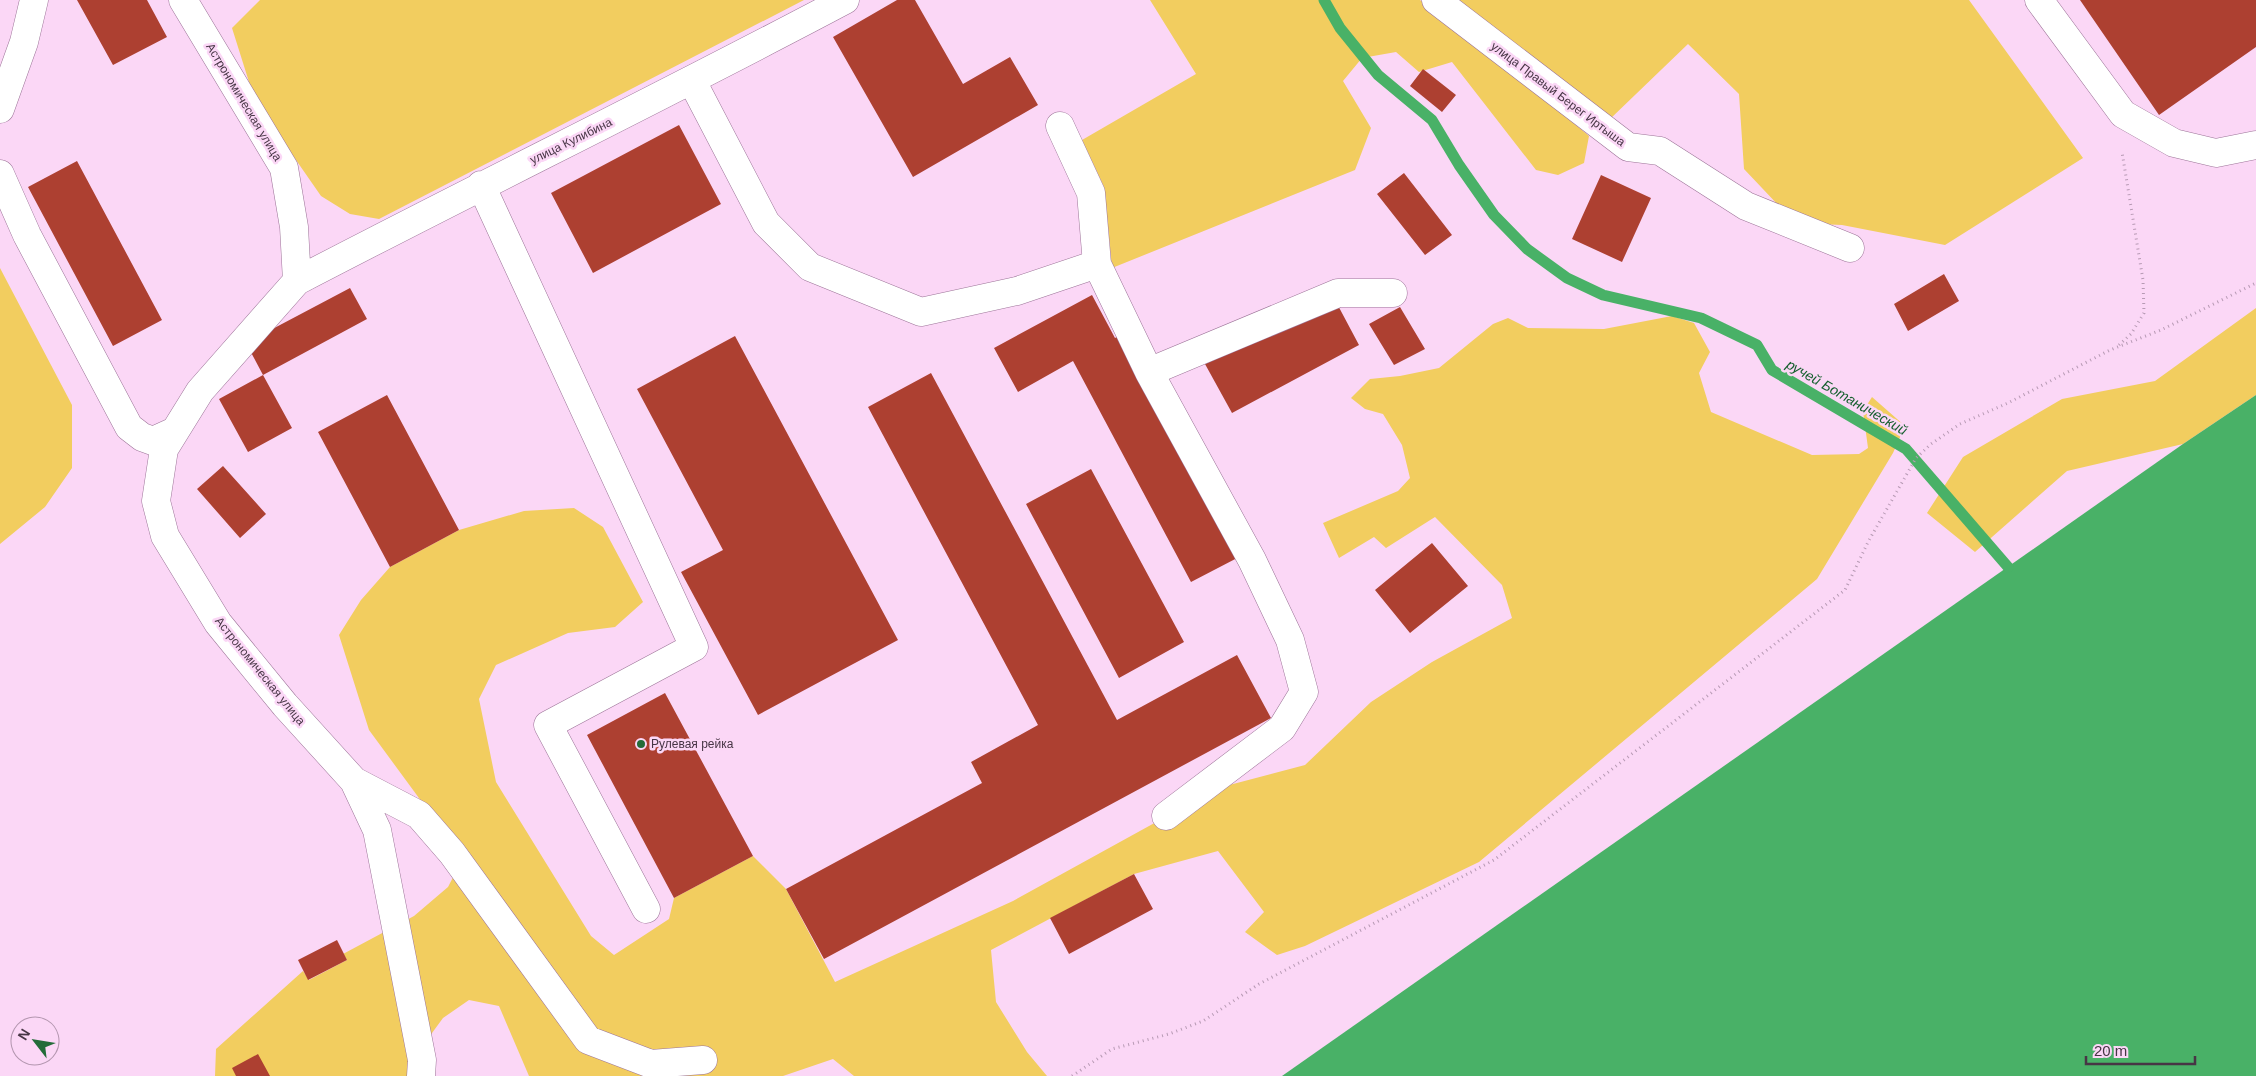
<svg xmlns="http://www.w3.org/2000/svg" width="2256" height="1076" viewBox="0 0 2256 1076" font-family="Helvetica,sans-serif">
	<rect width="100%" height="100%" fill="#fbd7f6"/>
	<path fill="#f2cd5f" d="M260,0H804L379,219L350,214L321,196L255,101L232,28Z
		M1150,0H1420L1512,71L1589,136L1584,163L1558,175L1536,170L1452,62L1419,72L1396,52L1362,58L1343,81L1371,128L1355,170L1112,268L1104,187L1082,140L1196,74Z
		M1453,0H1969L2083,158L1945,245L1842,225L1795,223L1744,169L1739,94L1688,44L1609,120Z
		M0,268L72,405V468L45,507L0,544Z
		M2256,308V395L2183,444L2067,471L1975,552L1927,513L1963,457L2062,399L2155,381Z
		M1672,316L1694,323L1710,352L1699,373L1711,412L1812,455L1859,454L1868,448L1863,411L1872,397L1905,426L1893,453L1817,579L1479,862L1305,946L1277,955L1245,932L1264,912L1218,851L1134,874L991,950L996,1002L1027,1052L1047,1076H854L833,1059L783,1076H529L499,1006L469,1000L443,1018L410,1063V1076H215L216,1049L303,971L309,980L347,960L343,954L414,916L448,887L463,858L369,730L339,635L361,600L390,567L459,530L524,511L574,508L603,527L643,602L615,627L568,633L496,665L479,699L496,782L591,936L614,955L669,919L674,898L753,856L786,889L835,982L1013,901L1218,788L1305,765L1371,702L1432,662L1512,618L1502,585L1435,517L1386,548L1374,537L1339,558L1323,523L1398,491L1410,478L1402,445L1383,414L1365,409L1351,398L1370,379L1400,376L1439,368L1493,324L1508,318L1528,328L1604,329Z"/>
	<path fill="#49b167" d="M2256,395V1076H1282L2183,444Z"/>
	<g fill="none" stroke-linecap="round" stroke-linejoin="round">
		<path stroke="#49b167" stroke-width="11" d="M1324,0L1340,28L1378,75L1432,120L1459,165L1494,215L1527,249L1567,278L1603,295L1701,318L1757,345L1772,370L1906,449L2008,567"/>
	</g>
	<path fill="#ad4031" d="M77,0H147L167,37L113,65Z
		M897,0H915L963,84L1010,57L1038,105L913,177L833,37Z
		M2080,0H2256V47L2159,115Z
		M1423,69L1456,95L1442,112L1410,86Z
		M679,125L721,204L593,273L551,193Z
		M77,161L162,320L113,346L28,187Z
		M1404,173L1452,235L1425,255L1377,194Z
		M1601,175L1651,198L1622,262L1572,239Z
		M1944,274L1959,301L1908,331L1894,304Z
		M350,288L367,319L263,375L292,428L248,452L219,399L263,375L246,343Z
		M1092,295L1115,338L1123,334L1241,556L1191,582L1073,361L1018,392L994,348Z
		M1334,298L1359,345L1232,413L1205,364Z
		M1400,307L1425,349L1394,365L1369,324Z
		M735,336L898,640L758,715L681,572L723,550L637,389Z
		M931,373L1117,720L1237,655L1271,718L824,959L786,889L982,783L971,762L1038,725L868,407Z
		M387,395L459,530L390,567L318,432Z
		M223,466L266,514L240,538L197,489Z
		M1091,469L1184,642L1119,678L1026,504Z
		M1432,543L1468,586L1410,633L1375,590Z
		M665,693L753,856L674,898L587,735Z
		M1134,874L1153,909L1069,954L1050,918Z
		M337,940L347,960L308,980L298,960Z
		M258,1054L270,1076H236L232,1068Z"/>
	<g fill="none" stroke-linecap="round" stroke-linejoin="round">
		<defs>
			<path id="minor" d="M183,0L284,168L294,227L297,281L200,391L164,449L156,501L165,536L218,623L285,705L354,781L377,830L422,1060L421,1076
				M1436,0L1628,147L1660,151L1746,206L1850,248
				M2039,0L2123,114L2174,143L2216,153L2256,145
				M692,81L766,223L810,267L921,312L1017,291L1097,264L1149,372L1252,560L1290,640L1304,692L1282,728L1166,816
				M0,109L24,42L34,0
				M1060,126L1091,193L1097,264
				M0,174L27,235L129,427L142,437L153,441L175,431
				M481,185L694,647L548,725L646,909
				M297,281C479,186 664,96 845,0
				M1149,372L1338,293H1393
				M354,781L419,815L452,853L588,1040L651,1064L703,1060"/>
		</defs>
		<use href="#minor" stroke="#9c7498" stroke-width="29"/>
		<path stroke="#b79ab4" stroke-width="3" stroke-dasharray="1 4" stroke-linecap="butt" d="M2119,345L2131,334L2144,313L2143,280L2122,152
			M1072,1076L1112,1049L1169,1034L1203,1021L1259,984L1494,860L1845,590L1868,542L1916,458L1931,444L1960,424L2008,403L2110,350L2161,330L2256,283"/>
		<use href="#minor" stroke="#fff" stroke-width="28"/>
	</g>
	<circle fill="#236c39" stroke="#fbd7f6" stroke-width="2" cx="641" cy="744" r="5"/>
	<g text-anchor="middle" stroke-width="5" stroke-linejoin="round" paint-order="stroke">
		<g font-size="12" fill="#473545" stroke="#fbd7f6">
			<text transform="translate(1558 94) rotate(37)" y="4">улица Правый Берег Иртыша</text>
			<text transform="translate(244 102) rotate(59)" y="4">Астрономическая улица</text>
			<text transform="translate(571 141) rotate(-26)" y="4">улица Кулибина</text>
			<text transform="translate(260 671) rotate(51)" y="4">Астрономическая улица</text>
		</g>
		<g font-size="12" fill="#473545" stroke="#fbd7f6" text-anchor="start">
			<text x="651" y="748">Рулевая рейка</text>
		</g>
		<g font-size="14" font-style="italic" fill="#155f2e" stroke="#fbd7f6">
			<text transform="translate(1847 397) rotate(30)" y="5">ручей Ботанический</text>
		</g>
	</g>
	<g transform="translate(35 1041) rotate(301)"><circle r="24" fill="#fbd7f6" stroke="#b396af"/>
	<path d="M0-4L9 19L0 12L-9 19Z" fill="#236c39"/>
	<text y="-8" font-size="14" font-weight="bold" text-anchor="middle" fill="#473545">N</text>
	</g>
	<path d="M2086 1056v8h109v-8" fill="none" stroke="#473545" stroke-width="2.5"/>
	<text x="2094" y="1056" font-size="15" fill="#473545" stroke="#fbd7f6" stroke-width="4" paint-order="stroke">20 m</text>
</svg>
